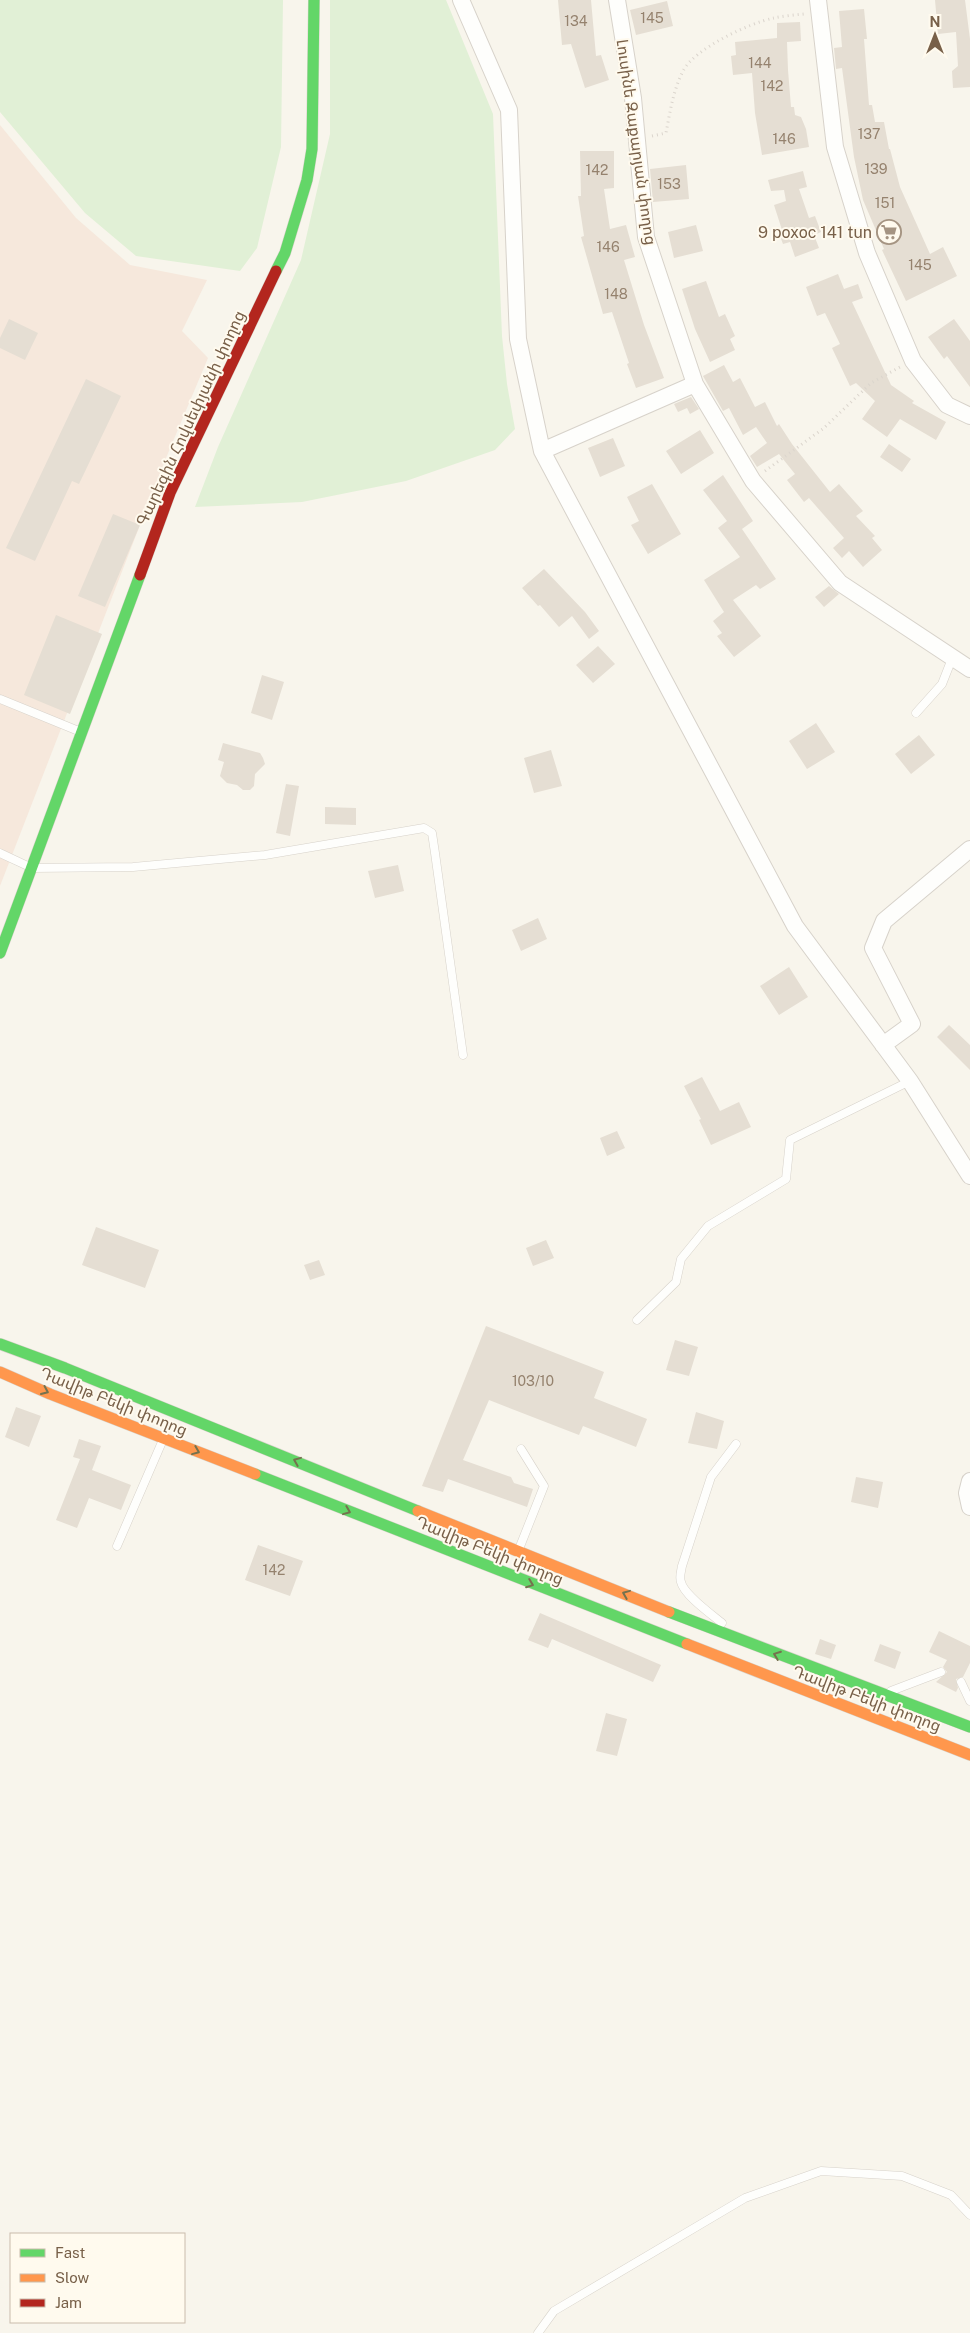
<svg xmlns="http://www.w3.org/2000/svg" width="970" height="2333" viewBox="0 0 970 2333" font-family="'Public Sans','Noto Sans Armenian',sans-serif">
	<rect width="100%" height="100%" fill="#f8f5ec"/>
	<path fill="#f6e8dc" d="M0,125L76,218L130,265L207,280L182,331L208,358L166,458L0,886Z"/>
	<path fill="#e1f0d6" d="M0,0H283L281,147L257,248L240,271L136,256L85,213L0,112Z
		M330,0H446L493,114L502,336L507,384L515,429L495,450L406,481L302,502L195,507L218,447L301,260L330,134Z"/>
	<path fill="#e5ded3" d="M558,0H591L596,56L601,55L609,80L585,88L571,44L562,45Z
		M935,0H965L970,39V87L953,88L952,71L958,66L956,32L938,34Z
		M667,1L673,26L636,35L630,10Z
		M864,9L867,39H864L869,105H872L875,122H884L889,149H890L900,187L930,254L943,247L957,276L906,301L882,250L884,249L863,200L854,157L842,68L836,69L834,48L842,47L839,11Z
		M800,22L801,41L787,42L788,70L791,107H794L795,115L801,117L806,129L809,147L762,155L755,113L752,73L733,75L731,56L736,55L735,42L777,38V23Z
		M580,151H614V188L604,189L610,229L626,225L635,257L624,260L644,325L664,378L636,388L627,364L629,363L612,312L603,314L581,237L584,236L578,196H581Z
		M686,165L689,199L653,202L650,169Z
		M803,171L807,187L799,189L809,218L815,216L821,232L814,235L819,248L795,257L790,242L783,244L778,231L782,230L774,205L786,201L784,190L771,191L768,180Z
		M696,225L703,251L674,258L668,232Z
		M838,274L844,289L858,284L863,298L852,302L891,385L914,401L912,403L946,422L936,440L900,419L887,437L862,419L875,401L856,383L850,386L832,348L840,344L825,313L817,316L806,287Z
		M706,281L719,317L725,314L735,336L730,339L735,350L710,362L695,329L682,289Z
		M9,319L38,333L25,360L0,348V338Z
		M954,319L970,341V387L947,356L944,359L928,337Z
		M724,365L733,382L740,378L755,407L765,402L777,426L779,424L792,444L830,492L839,484L863,511L856,516L875,536L872,538L882,550L863,567L849,551L842,558L833,548L844,538L809,498L804,502L787,480L795,474L779,454L757,467L750,456L767,443L756,427L743,435L729,408L723,411L703,376Z
		M86,379L121,396L79,484L72,481L35,561L6,548Z
		M691,397L699,409L690,414L687,408L678,412L674,404Z
		M700,430L714,453L681,474L666,451Z
		M613,438L625,466L600,477L588,448Z
		M889,444L911,459L902,472L880,457Z
		M723,475L753,521L742,529L776,579L760,589L756,585L733,600L761,636L734,657L717,636L722,633L713,621L724,612L704,580L740,557L718,528L727,521L703,490Z
		M652,484L681,534L648,554L631,525L639,521L627,497Z
		M113,514L140,525L105,607L78,596Z
		M544,569L585,612L599,631L589,639L572,616L559,627L540,605L538,606L522,588Z
		M829,586L839,594L824,607L815,597Z
		M56,615L102,634L70,714L24,695Z
		M598,646L615,664L593,683L576,665Z
		M262,675L284,682L272,720L251,713Z
		M816,723L835,752L807,769L789,741Z
		M919,735L935,755L911,774L895,754Z
		M223,743L260,753L263,758L265,764L255,774L254,786L250,790H243L237,785L227,783L220,776L224,762L218,760Z
		M551,750L562,786L534,793L524,758Z
		M286,784L299,786L290,836L276,833Z
		M325,807L356,808V825L325,824Z
		M398,865L404,891L375,898L368,871Z
		M538,918L547,939L521,951L512,930Z
		M789,967L808,997L779,1015L760,986Z
		M949,1025L970,1045V1070L937,1037Z
		M702,1077L720,1111L739,1102L751,1127L711,1145L699,1120L701,1119L684,1086Z
		M617,1131L625,1148L607,1156L600,1138Z
		M96,1227L159,1250L145,1288L82,1265Z
		M546,1240L554,1258L533,1266L526,1248Z
		M319,1260L325,1275L310,1280L304,1265Z
		M486,1326L604,1372L594,1398L647,1419L636,1447L583,1426L579,1435L489,1400L463,1460L511,1477L514,1483L533,1489L527,1507L448,1479L443,1492L422,1486Z
		M675,1340L698,1347L689,1376L666,1370Z
		M16,1407L41,1416L29,1447L5,1437Z
		M696,1412L724,1421L717,1449L688,1443Z
		M79,1439L101,1446L92,1470L131,1485L121,1510L89,1498L77,1528L56,1520L80,1459L73,1457Z
		M856,1477L883,1482L878,1508L851,1502Z
		M258,1545L303,1561L290,1596L245,1580Z
		M540,1613L661,1665L653,1682L552,1639L548,1648L528,1640Z
		M939,1631L970,1646V1663L963,1677L956,1679L958,1688L956,1692L936,1682L947,1672L943,1667L947,1660L929,1652Z
		M820,1639L836,1645L831,1659L815,1654Z
		M880,1644L901,1652L895,1669L874,1661Z
		M606,1713L627,1719L617,1756L596,1751Z"/>
	<g fill="none" stroke-linecap="round" stroke-linejoin="round">
		<defs>
			<path id="lane" d="M0,699L81,732
				M916,713L942,684L953,656
				M0,853L32,868L133,867L265,855L424,828L432,833L435,853L463,1055
				M637,1320L676,1282L681,1259L708,1226L786,1179L790,1140L910,1081
				M117,1546L162,1442
				M519,1549L544,1486L521,1449
				M722,1623C711,1614 684,1595 681,1582C679,1577 681,1572 682,1566L711,1477L736,1444
				M961,1682L970,1701
				M891,1691L941,1672
				M538,2333L554,2311L745,2198L821,2171L902,2176L951,2195L970,2215"/>
			<path id="street" d="M461,0L509,110L518,339L542,451L795,926L910,1081L970,1176
				M617,0L633,98L646,237L695,384L753,481L840,583L970,669
				M818,0L835,147L867,253L913,361L947,405L970,416
				M542,451L695,384
				M883,1045L912,1024L873,948L884,921L970,849
				M970,1481L967,1493L970,1507"/>
			<path id="fast" d="M276,271L285,253L307,180L312,149L314,0
				M0,953L140,575
				M0,1344L65,1368L418,1511
				M255,1474L687,1644
				M669,1612L970,1727"/>
			<path id="slow" d="M0,1372L50,1394L255,1474
				M418,1511L669,1612
				M687,1644L970,1755"/>
			<path id="jam" d="M140,575L170,493L276,271"/>
		</defs>
		<use href="#lane" stroke="#d7d2ca" stroke-width="9"/>
		<use href="#street" stroke="#d7d2ca" stroke-width="18"/>
		<use href="#fast" stroke="#d8d2ca" stroke-width="12"/>
		<use href="#slow" stroke="#d8d2ca" stroke-width="12"/>
		<use href="#jam" stroke="#d8d2ca" stroke-width="12"/>
		<path stroke="#dbd5cd" stroke-width="3" stroke-dasharray="1 4" stroke-linecap="butt" d="M652,136L666,133C670,112 673,91 683,71C694,49 749,23 774,18C783,16 794,15 804,14
			M765,471L824,428L871,383L900,367"/>
		<use href="#lane" stroke="#fefefc" stroke-width="8"/>
		<use href="#street" stroke="#fefefc" stroke-width="16"/>
		<use href="#fast" stroke="#63d668" stroke-width="11"/>
		<use href="#slow" stroke="#ff974d" stroke-width="11"/>
		<use href="#jam" stroke="#b3261e" stroke-width="11"/>
	</g>
	<defs><path id="oneway-chevron" d="M-2-3.5L2.5 0L-2 3.5" fill="none" stroke-width="1.6" stroke-linecap="round" stroke-linejoin="round" transform="scale(1.25)"/></defs>
	<g stroke="#75724e">
		<use href="#oneway-chevron" transform="translate(45 1391) rotate(24)"/>
		<use href="#oneway-chevron" transform="translate(196 1451) rotate(22)"/>
		<use href="#oneway-chevron" transform="translate(297 1461) rotate(-158)"/>
		<use href="#oneway-chevron" transform="translate(347 1511) rotate(22)"/>
		<use href="#oneway-chevron" transform="translate(530 1584) rotate(21)"/>
		<use href="#oneway-chevron" transform="translate(626 1594) rotate(-158)"/>
		<use href="#oneway-chevron" transform="translate(777 1655) rotate(-159)"/>
	</g>
	<defs>
		<symbol id="supermarket-ring" viewBox="-11 -11 22 22"><circle r="9.5" fill="#fffaee" stroke="#a59482" stroke-width="1.5"/><path d="M-6-5.5h2.5l.6 2H6L4.5 2H-2.5L-4.4-4H-6ZM-1.5 3.2a1.3 1.3 0 1 0 .1 0ZM3 3.2a1.3 1.3 0 1 0 .1 0Z" fill="#a59482"/></symbol>
	</defs>
	<g fill-rule="evenodd">
		<use href="#supermarket-ring" x="875" y="218" width="28" height="28"/>
	</g>
	<g text-anchor="middle" stroke-width="4" stroke-linejoin="round" paint-order="stroke">
		<g font-size="14" fill="#95826e">
			<text x="652" y="23">145</text>
			<text x="576" y="26">134</text>
			<text x="760" y="68">144</text>
			<text x="772" y="91">142</text>
			<text x="869" y="139">137</text>
			<text x="784" y="144">146</text>
			<text x="876" y="174">139</text>
			<text x="597" y="175">142</text>
			<text x="669" y="189">153</text>
			<text x="885" y="208">151</text>
			<text x="608" y="252">146</text>
			<text x="920" y="270">145</text>
			<text x="616" y="299">148</text>
			<text x="533" y="1386">103/10</text>
			<text x="274" y="1575">142</text>
		</g>
		<g font-size="16" fill="#786049" stroke="#fffaee">
			<text transform="translate(637 142) rotate(82)" y="6">Լուսինե Զաքարյան փողոց</text>
			<text transform="translate(190 418) rotate(-65)" y="6">Գարեգին Հովսեփյանի փողոց</text>
			<text transform="translate(114 1401) rotate(22)" y="6">Դավիթ Բեկի փողոց</text>
			<text transform="translate(490 1550) rotate(22)" y="6">Դավիթ Բեկի փողոց</text>
			<text transform="translate(867 1698) rotate(21)" y="6">Դավիթ Բեկի փողոց</text>
		</g>
		<g font-size="16" fill="#786049" stroke="#fffaee" text-anchor="end">
			<text x="872" y="238">9 poxoc 141 tun</text>
		</g>
	</g>
	<rect x="10" y="2233" width="175" height="90" fill="#fffaee" stroke="#c9bcac"/>
	<rect x="20" y="2249" width="25" height="8" fill="#63d668" stroke="#c9bcac"/>
	<text x="55" y="2258" font-size="15" fill="#786049">Fast</text>
	<rect x="20" y="2274" width="25" height="8" fill="#ff974d" stroke="#c9bcac"/>
	<text x="55" y="2283" font-size="15" fill="#786049">Slow</text>
	<rect x="20" y="2299" width="25" height="8" fill="#b3261e" stroke="#c9bcac"/>
	<text x="55" y="2308" font-size="15" fill="#786049">Jam</text>
	<g transform="translate(935 35)" stroke="#fffaee" stroke-width="4" paint-order="stroke">
	<path d="M0-4L9 19L0 12L-9 19Z" fill="#786049"/>
	<text y="-8" font-size="14" font-weight="bold" text-anchor="middle" fill="#786049">N</text>
	</g>
</svg>
